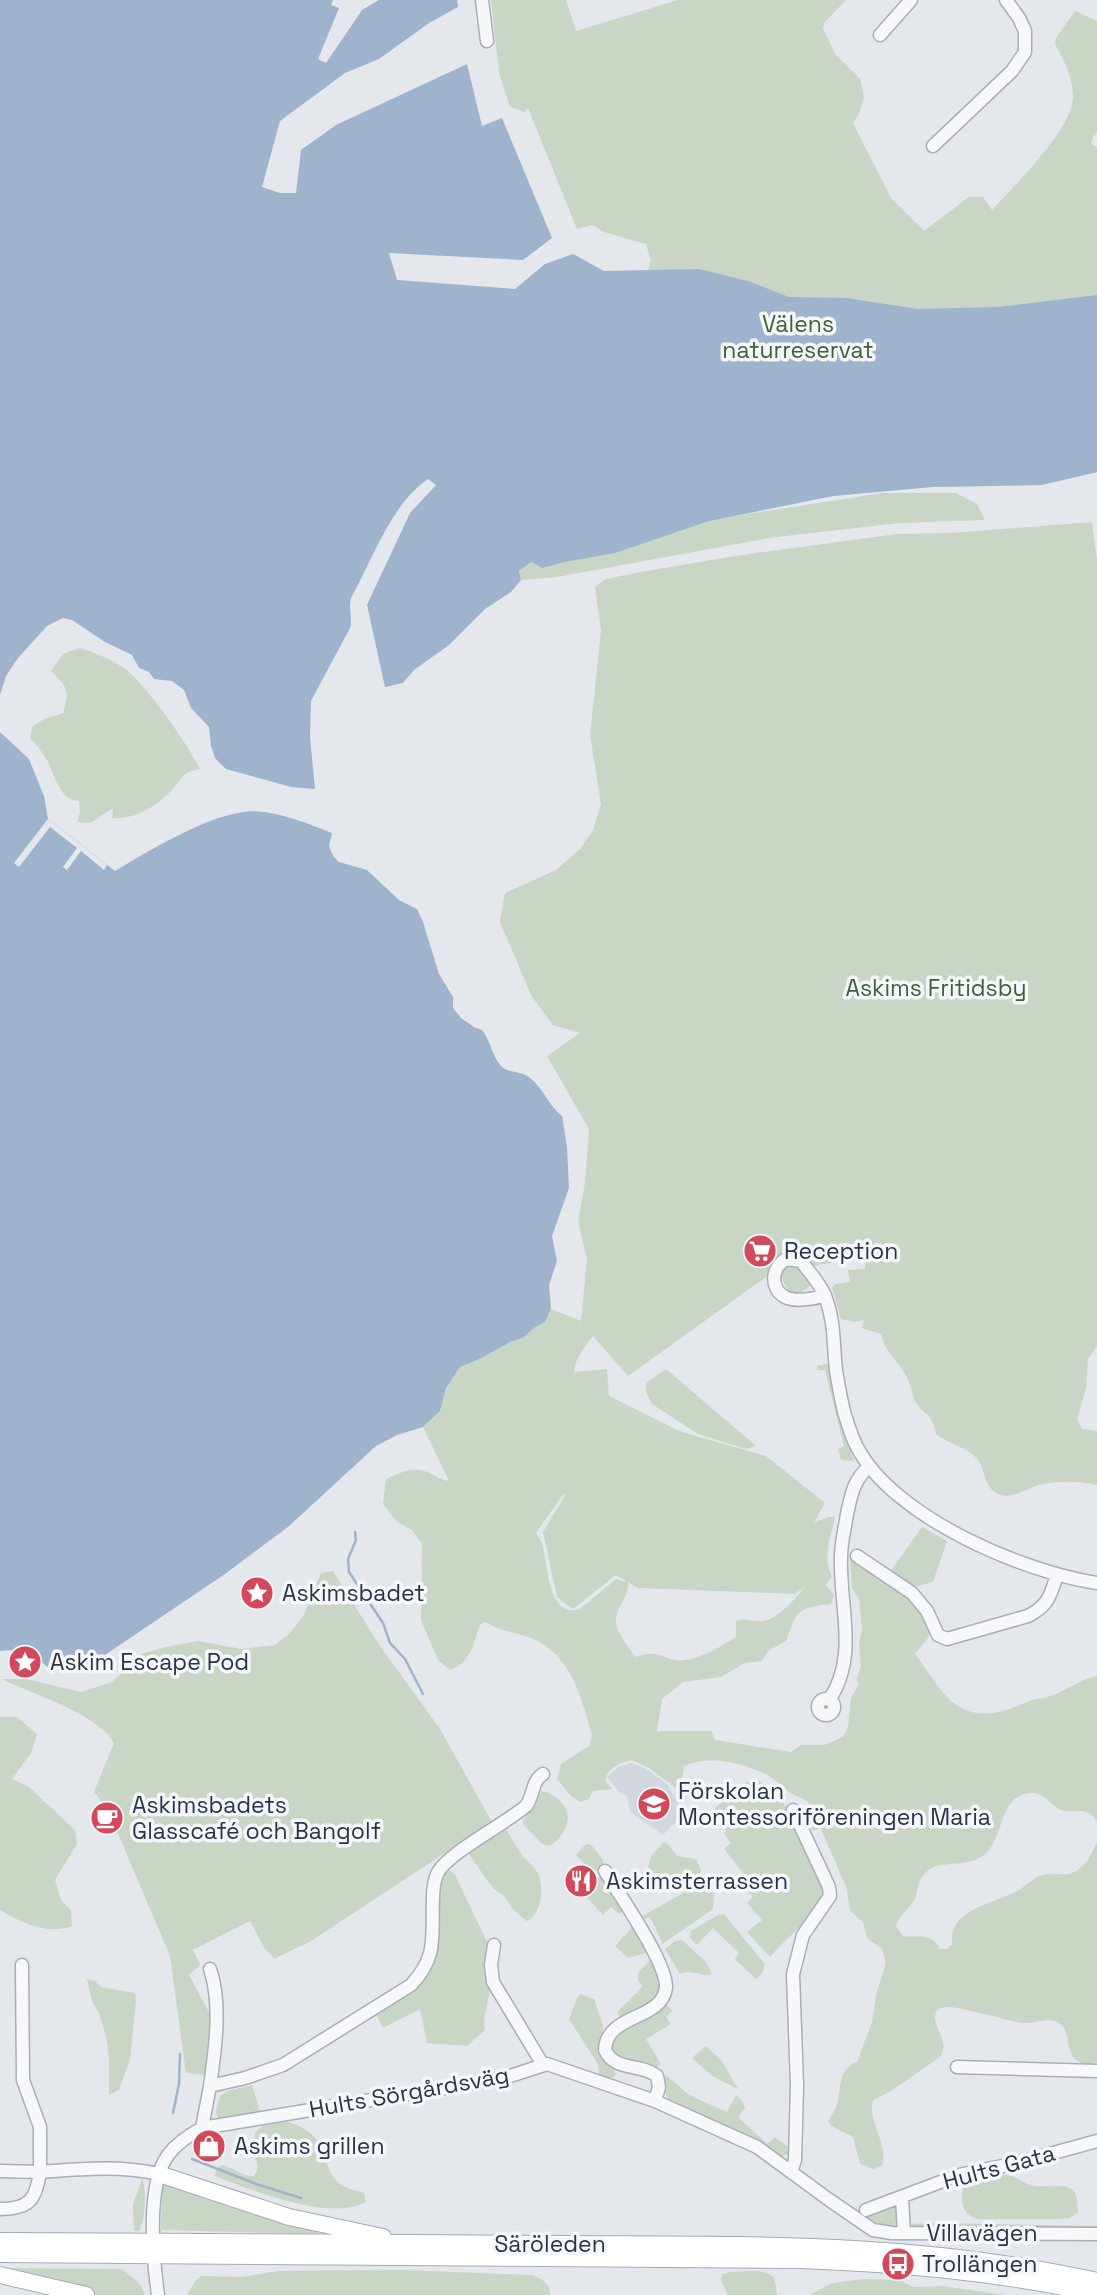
<svg xmlns="http://www.w3.org/2000/svg" width="1097" height="2295" viewBox="0 0 1097 2295" font-family="'Space Grotesk',sans-serif">
	<rect width="100%" height="100%" fill="#e4e7ec"/>
	<path fill="#d2d6de" d="M631,1763L645,1768L667,1784L684,1813L663,1835L630,1812L627,1796L619,1792L607,1777L619,1767Z"/>
	<path fill="#c9d6c5" fill-rule="evenodd" d="M491,0H566L576,31L678,0H846L824,23L823,28L835,54L860,79L864,97L859,114L853,123L891,198L924,231L969,197H983L992,210C1014,186 1075,127 1073,95C1072,75 1064,61 1055,44L1056,38L1075,11L1097,21V133L1093,137L1091,144L1097,147V472L1042,485L932,487L833,496L729,517L882,493H956L977,504L985,520L899,523L769,538L557,577L521,580L519,571L531,561L542,567L651,261L646,244L604,232L593,225L577,229L528,108L525,112L510,107L499,73Z
		M1092,522L1097,560V1346L1088,1359L1086,1388L1077,1419L1082,1429L1097,1431V1485C1080,1481 1059,1481 1042,1484C1030,1487 1012,1499 1001,1495C983,1489 987,1473 978,1460C967,1446 949,1445 936,1434C933,1415 927,1417 916,1403C912,1397 912,1388 909,1382C902,1363 885,1354 881,1334L862,1328L864,1320L856,1322L841,1319L832,1288L835,1284L850,1282L848,1270L865,1269V1256L799,1269L811,1284C800,1300 782,1294 782,1272L769,1275L628,1376L593,1336C583,1349 573,1361 574,1378L575,1372L607,1369L609,1396L679,1431L766,1456L825,1503L814,1523L828,1517H835C831,1535 822,1560 832,1576L826,1585L834,1595L831,1604C797,1608 797,1610 786,1641L768,1651L762,1661L745,1663L721,1677L683,1682L662,1699L657,1731H711L715,1740L791,1752L801,1745H824L843,1737L848,1727L851,1698L859,1684L856,1680L861,1667L859,1643L862,1630L859,1599L852,1588L850,1558L914,1599L930,1628L928,1638L915,1654C925,1667 940,1691 951,1701C975,1721 1002,1714 1027,1702C1035,1698 1044,1699 1053,1695C1068,1689 1081,1680 1097,1676V1823C1090,1807 1080,1812 1065,1811C1053,1809 1047,1794 1033,1793C998,1792 1006,1838 983,1856C963,1870 932,1856 920,1880C917,1886 918,1894 914,1900C908,1911 900,1913 896,1926L903,1936C918,1938 932,1932 940,1949H947L952,1944C949,1908 995,1904 1019,1890C1027,1885 1033,1878 1042,1875C1056,1871 1067,1879 1079,1869C1089,1862 1092,1852 1097,1842V2062C1091,2065 1088,2066 1082,2063C1063,2057 1073,2032 1059,2023C1050,2017 1036,2023 1027,2023C1012,2023 998,2016 984,2014C973,2013 944,2001 937,2011C928,2023 952,2041 940,2057L891,2091L873,2100C867,2123 889,2142 882,2166L874,2169L860,2164L853,2137L833,2127L828,2122C831,2115 837,2108 838,2101C841,2085 839,2068 857,2062L872,2022L876,1995L886,1963L882,1949L867,1938L863,1922L850,1911L847,1889L821,1829L812,1830L809,1825L811,1809L808,1802C802,1797 795,1796 789,1792C783,1789 779,1782 772,1778C747,1763 712,1754 684,1766L681,1787L677,1789L649,1768L632,1760C619,1763 608,1767 605,1781L613,1789L593,1791L589,1799L581,1802L573,1798L557,1779L561,1764L589,1746L592,1736C582,1698 571,1654 531,1638C515,1632 500,1631 485,1622L480,1625C473,1644 471,1663 450,1670L438,1660L421,1620L422,1544L412,1530L397,1522L383,1504L386,1479C399,1473 413,1466 427,1472C436,1476 438,1479 449,1481L423,1427L440,1411L446,1388L460,1367L480,1359L510,1342L523,1338L534,1328L545,1322L551,1309L581,1321L587,1259L578,1221L585,1183L589,1129L547,1056L580,1033L553,1025L532,997L500,922L505,893L556,870L580,849L593,830L601,804L590,735L601,631L595,587L606,579L635,573L735,556L897,534L951,533ZM566,1494L543,1532L557,1597L573,1609L616,1575L627,1582L616,1579L580,1609C547,1620 548,1561 542,1543C541,1540 538,1537 536,1533L562,1496ZM628,1582L638,1588L795,1594L806,1586C796,1597 779,1619 763,1621C752,1623 748,1617 736,1621V1637C722,1646 702,1658 685,1660C664,1663 663,1647 636,1657L633,1654C627,1644 615,1631 616,1619C617,1605 630,1597 628,1582Z
		M80,648C97,654 115,660 129,672C153,695 185,740 200,769C181,772 183,778 171,791C156,807 133,820 112,818L113,808L91,823L77,822L80,812L79,801C59,800 55,775 47,760C42,752 37,745 30,738L32,727L44,719L63,713C70,689 68,689 51,671L63,654Z
		M826,1364L829,1365L839,1417L854,1461L841,1460L838,1449L844,1446L825,1370H817V1366Z
		M666,1369L756,1446L746,1449L698,1434L652,1404L646,1392V1383Z
		M922,1527L947,1541L933,1582L911,1588L890,1572Z
		M333,1571L380,1646L440,1729L492,1822L311,1941L274,1959L264,1947L250,1921L193,1950L200,1965L189,1975L210,2014L205,2075L186,2073L170,1956L108,1810L94,1792L114,1743C98,1714 33,1694 1,1679H26L81,1692L112,1682L141,1654L166,1647L198,1641L242,1649L275,1645L289,1634L304,1615L321,1573Z
		M0,1717H17L37,1734L31,1753L12,1779L29,1787L75,1830L77,1844L55,1880L61,1900L71,1910L72,1926C48,1935 22,1923 0,1910Z
		M756,1780L772,1788L786,1807L826,1892C812,1920 790,1934 770,1957L747,1932L762,1920L747,1903L753,1897L742,1884L748,1879L724,1849L731,1843L724,1834L726,1831L711,1812L741,1784Z
		M541,1791C550,1792 554,1796 561,1802C575,1817 565,1836 550,1846L542,1844L522,1823Z
		M505,1827C511,1837 516,1847 523,1856C527,1861 534,1866 537,1872C545,1886 542,1915 526,1921L512,1908L505,1897L492,1887L468,1853Z
		M664,1842L668,1844L677,1856L696,1859L701,1870L699,1877L695,1878L691,1872L659,1889L648,1868L651,1856Z
		M589,1844L593,1847L603,1860V1865L593,1873L576,1855L585,1845Z
		M447,1869L455,1875L489,1946L488,1981L490,1990L484,2020L485,2030L467,2046L427,2043L420,2009L383,2028L376,2014L418,1985L441,1878Z
		M602,1877L625,1911L619,1914L611,1907L603,1915L582,1892L596,1878Z
		M702,1885L707,1886L714,1894L713,1909L661,1945L662,1942L650,1917L643,1920L641,1917L694,1887L696,1890L701,1888Z
		M724,1914L764,1963L763,1972L756,1979L735,1959L739,1953L713,1928L697,1945L690,1938L691,1931L718,1915Z
		M633,1924L649,1952L628,1958L615,1946L630,1930Z
		M682,1940L706,1962L712,1974C701,1978 692,1968 680,1974L665,1949L675,1941Z
		M650,1960L653,1961L662,1987L654,2001L621,2018L617,2012L643,1986L638,1981V1973Z
		M87,1979L95,1981L101,1987L135,1993L136,1999L130,2059L119,2090L109,2095V2059L106,2036L99,2013L92,2001Z
		M581,1994L595,2000C596,2010 603,2019 603,2028C603,2038 598,2047 602,2057C606,2065 614,2066 616,2075L608,2081L599,2078L598,2064L569,2019L577,1998Z
		M664,2005H667L673,2011L666,2017L671,2024L646,2039L661,2064L657,2067C646,2063 611,2061 611,2045C611,2041 614,2038 615,2034Z
		M706,2046L722,2061L738,2089L712,2076L693,2059V2057Z
		M665,2074L689,2095L727,2112L736,2095L743,2102L745,2108L738,2117L767,2144L775,2137L789,2148L788,2154L780,2157L672,2103C662,2095 666,2085 665,2074Z
		M252,2085L261,2114L218,2121L216,2111L220,2096L228,2091Z
		M284,2121C338,2134 315,2173 347,2188C352,2190 358,2191 364,2193L366,2202C329,2222 251,2190 215,2176L216,2169L222,2165C233,2167 242,2177 254,2176C261,2166 257,2160 250,2152L255,2145C251,2125 268,2124 284,2121Z
		M991,2174C999,2174 1007,2174 1014,2177C1021,2180 1027,2185 1035,2186C1059,2188 1079,2176 1078,2213L1069,2218L1058,2219H976C957,2212 961,2192 967,2176Z
		M142,2179C147,2188 145,2222 139,2231H134L133,2204Z
		M164,2184L318,2229L317,2234L161,2230L162,2187Z
		M891,2206L898,2208V2225C886,2234 875,2226 864,2218L866,2215Z
		M937,2223L1097,2226V2231L915,2228L910,2224Z
		M0,2268L122,2269L140,2284L145,2295H98L0,2270Z
		M405,2270L532,2275C542,2279 550,2283 550,2295H187L196,2280L202,2276L242,2277L278,2271Z
		M730,2272C741,2272 765,2268 773,2277C776,2281 776,2290 777,2295H728L721,2281L722,2274Z
		M864,2279L899,2280L913,2287L942,2286L1005,2295H810L832,2283Z"/>
	<path fill="#9fb4cc" d="M0,0H333L331,5L339,8L318,59L326,63L362,10L379,0H457L458,7L429,23L379,59L345,73L280,121L262,187L280,193H296L301,150L336,125L467,64L482,126L502,118L552,238L523,260L389,253L397,280L515,289L545,264L573,254L604,271L699,269L748,281L789,297L846,298L918,309L998,307L1097,295V472L1042,485L932,487L833,496L709,521L615,553L565,562L542,568L531,562L519,571L521,580L511,592L485,609L449,645L414,670L403,683L385,687L367,605L410,513L436,485L428,479C391,504 372,561 351,598C348,609 353,618 350,628L311,701L310,737L315,789L291,787L226,769L215,758L211,746L209,727L191,708L184,690L172,681L154,679L149,672L139,668L132,655L105,642L72,620L63,618L47,626L18,658L6,676L0,695Z
		M0,732L29,759L44,796L48,819L115,871C150,850 203,818 243,812C270,808 306,823 332,833L329,846L333,856L339,862L367,870L399,900L417,909L423,922L439,974L453,997V1008L461,1018L474,1027L482,1030C490,1040 492,1055 500,1065C508,1074 521,1070 530,1078C543,1088 549,1106 562,1116L567,1147L569,1188L552,1236L557,1261L549,1285L551,1309L545,1322L534,1328L523,1338L510,1342L480,1359L460,1367L446,1388L440,1411L423,1427L397,1435L376,1446L288,1527L225,1574L99,1659L51,1670C32,1653 26,1648 0,1651Z"/>
	<path fill="#e4e7ec" d="M48,819L107,865L104,870L81,851L67,870L63,867L77,848L50,827L19,867L14,863Z"/>
	<g fill="none" stroke-linecap="round" stroke-linejoin="round">
		<path stroke="#9fb4cc" stroke-width="2.5" d="M355,1532L356,1540L348,1559L349,1572L383,1623L390,1643L405,1659L423,1694
			M173,2113L179,2084L180,2054
			M192,2159L259,2185L301,2198"/>
		<defs>
			<path id="minor" d="M482,0L487,41
				M880,35L911,0
				M933,146L1012,71L1025,52V31L1019,18L1006,0
				M825,1295C815,1299 795,1302 785,1297C769,1288 772,1267 786,1259L801,1261C809,1272 820,1283 825,1296C835,1321 833,1344 836,1370C838,1384 841,1398 844,1412C848,1424 851,1436 857,1447C893,1517 1023,1572 1097,1583
				M857,1556L912,1593L927,1611L938,1635L947,1639L1028,1616C1049,1605 1050,1596 1057,1575
				M818 1707a8 8 0 1 1 16 0a8 8 0 1 1-16 0Z
				M829,1700C859,1656 839,1606 841,1557C841,1542 845,1528 847,1514C852,1492 853,1482 869,1466
				M605,1871C619,1894 667,1963 666,1987C663,2021 606,2013 605,2050C615,2072 641,2063 657,2076L659,2087L655,2101
				M494,1945L491,1965L493,1982L543,2065
				M957,2067L1097,2071
				M210,2086C215,2051 222,2003 210,1969
				M202,2128L210,2086L245,2078L283,2065L411,1985C439,1955 431,1936 433,1898C433,1889 434,1880 438,1872C450,1852 505,1824 526,1806C534,1796 531,1782 543,1774
				M0,2171L40,2172V2127L23,2080L22,1965
				M791,2172L795,2160L797,2085L793,1974L803,1935L830,1896L829,1887L793,1810
				M902,2198L904,2233
				M0,2209C29,2209 36,2200 40,2172C80,2169 119,2165 159,2174
				M866,2210L959,2175L1017,2163L1097,2141
				M158,2295C153,2259 146,2185 168,2155C177,2143 189,2135 202,2128L504,2078L547,2064L655,2101L757,2147L828,2199L873,2230L892,2233L1097,2234"/>
			<path id="major" d="M159,2174L289,2217L383,2237
				M0,2241C188,2241 376,2243 564,2244C745,2245 918,2241 1097,2281
				M0,2254L801,2260C901,2264 999,2272 1097,2294
				M0,2275L86,2295"/>
		</defs>
		<use href="#minor" stroke="#a9aeb7" stroke-width="15"/>
		<use href="#major" stroke="#a3abb8" stroke-width="18"/>
		<use href="#minor" stroke="#f7f8fa" stroke-width="12"/>
		<use href="#major" stroke="#fff" stroke-width="16"/>
	</g>
	<defs>
		<symbol id="supermarket-disc" viewBox="-11 -11 22 22"><circle r="9.5" fill="#d1495b" stroke="#f4f6f9"/><path d="M-6-5.5h2.5l.6 2H6L4.5 2H-2.5L-4.4-4H-6ZM-1.5 3.2a1.3 1.3 0 1 0 .1 0ZM3 3.2a1.3 1.3 0 1 0 .1 0Z" fill="#fff"/></symbol>
		<symbol id="sight-disc" viewBox="-11 -11 22 22"><circle r="9.5" fill="#d1495b" stroke="#f4f6f9"/><path d="M0-6L1.8-2.2L6-1.7L2.9 1.2L3.7 5.4L0 3.3L-3.7 5.4L-2.9 1.2L-6-1.7L-1.8-2.2Z" fill="#fff"/></symbol>
		<symbol id="school-disc" viewBox="-11 -11 22 22"><circle r="9.5" fill="#d1495b" stroke="#f4f6f9"/><path d="M0-5L7-2L0 1L-7-2ZM-4 1L0 2.5L4 1V4Q0 6-4 4Z" fill="#fff"/></symbol>
		<symbol id="cafe-disc" viewBox="-11 -11 22 22"><circle r="9.5" fill="#d1495b" stroke="#f4f6f9"/><path d="M-5.5-4.5H6V0H3Q3 3.5 0 3.5H-2.5Q-5.5 3.5-5.5 0ZM3-3.2v2h1.7v-2ZM-6 4.5H4V6H-6Z" fill="#fff"/></symbol>
		<symbol id="restaurant-disc" viewBox="-11 -11 22 22"><circle r="9.5" fill="#d1495b" stroke="#f4f6f9"/><path d="M-5-6h1v4h1v-4h1v4h1v-4h1v5L-1.5 .5V6h-2V.5L-5-1ZM5-6V6H3V1.5H1.5Q1.5-4 5-6Z" fill="#fff"/></symbol>
		<symbol id="shop-disc" viewBox="-11 -11 22 22"><circle r="9.5" fill="#d1495b" stroke="#f4f6f9"/><path d="M-5-2.5h2.3a2.7 3.5 0 0 1 5.4 0H5L5.5 6h-11ZM-1.5-2.5h3a1.5 2.3 0 0 0-3 0Z" fill="#fff"/></symbol>
		<symbol id="bus-disc" viewBox="-11 -11 22 22"><circle r="9.5" fill="#d1495b" stroke="#f4f6f9"/><path d="M-5-6H5V4H4V6H2V4H-2V6H-4V4H-5ZM-3.5-4V0h7V-4ZM-3.5 1.2v1.5H-2V1.2ZM2 1.2v1.5H3.5V1.2Z" fill="#fff"/></symbol>
	</defs>
	<g fill-rule="evenodd">
		<use href="#supermarket-disc" x="741" y="1232" width="38" height="38"/>
		<use href="#sight-disc" x="238" y="1574" width="38" height="38"/>
		<use href="#sight-disc" x="6" y="1643" width="38" height="38"/>
		<use href="#school-disc" x="635" y="1785" width="38" height="38"/>
		<use href="#cafe-disc" x="88" y="1799" width="38" height="38"/>
		<use href="#restaurant-disc" x="562" y="1862" width="38" height="38"/>
		<use href="#shop-disc" x="190" y="2127" width="38" height="38"/>
		<use href="#bus-disc" x="879" y="2245" width="38" height="38"/>
	</g>
	<g text-anchor="middle" stroke-width="7" stroke-linejoin="round" paint-order="stroke">
		<g font-size="23" fill="#3f6138" stroke="#f4f6f9">
			<text x="798" y="332">Välens<tspan x="798" dy="26">naturreservat</tspan></text>
			<text x="936" y="996">Askims Fritidsby</text>
		</g>
		<g font-size="23" fill="#2b3445" stroke="#f4f6f9" text-anchor="start">
			<text x="784" y="1259">Reception</text>
			<text x="282" y="1601">Askimsbadet</text>
			<text x="50" y="1670">Askim Escape Pod</text>
			<text x="678" y="1799">Förskolan<tspan x="678" dy="26">Montessoriföreningen Maria</tspan></text>
			<text x="132" y="1813">Askimsbadets<tspan x="132" dy="26">Glasscafé och Bangolf</tspan></text>
			<text x="606" y="1889">Askimsterrassen</text>
			<text x="234" y="2154">Askims grillen</text>
			<text x="922" y="2272">Trollängen</text>
		</g>
		<g font-size="23" fill="#2b3445" stroke="#f4f6f9">
			<text transform="translate(409 2092) rotate(-10)" y="8">Hults Sörgårdsväg</text>
			<text transform="translate(999 2167) rotate(-15)" y="8">Hults Gata</text>
			<text x="982" y="2241">Villavägen</text>
			<text x="550" y="2252">Säröleden</text>
		</g>
	</g>
</svg>
